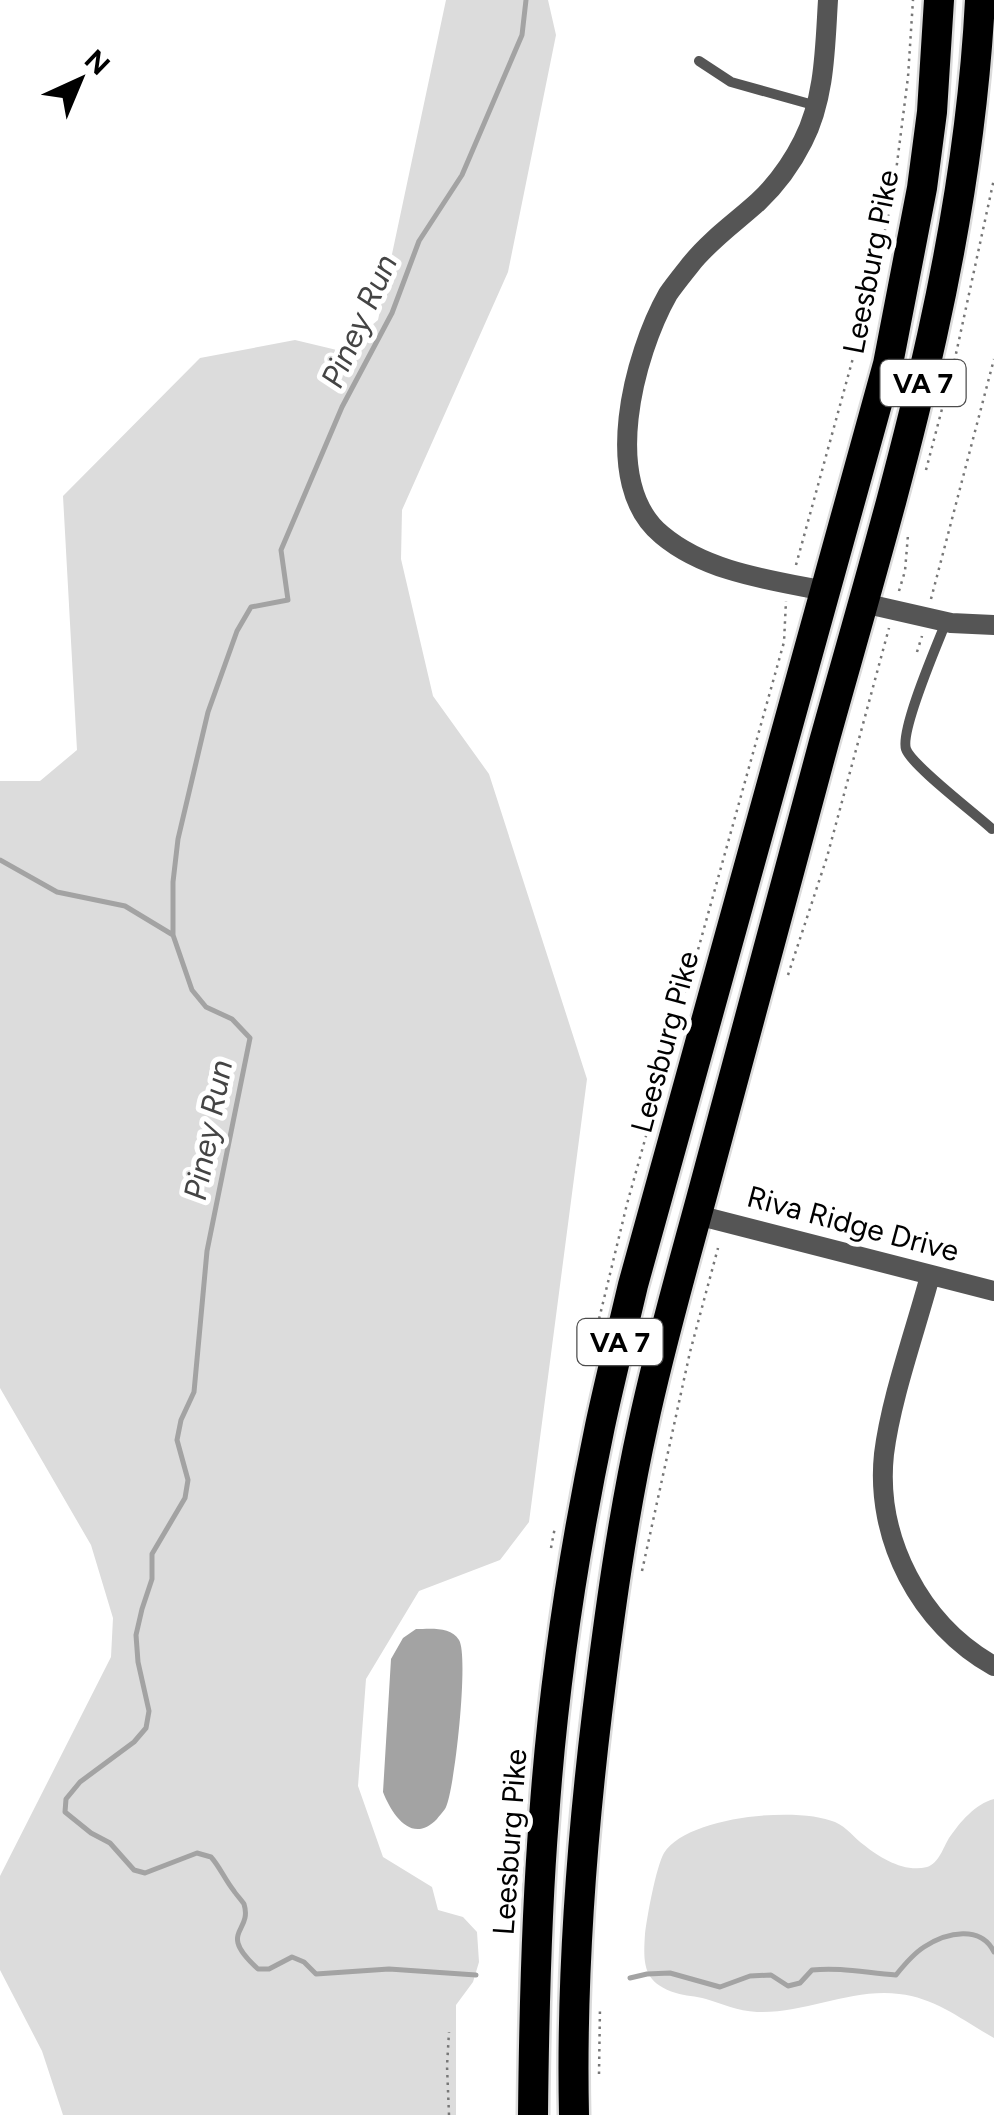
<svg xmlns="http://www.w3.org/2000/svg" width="994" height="2115" viewBox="0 0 994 2115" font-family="Figtree,sans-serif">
	<rect width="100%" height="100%" fill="#fff"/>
	<path fill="#dcdcdc" d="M446,0H548L556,35L508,272L402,510L401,559L433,696L489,774L587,1079L529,1522L500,1560L419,1591L366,1679L358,1786L383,1857L432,1887L438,1910L463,1917L477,1932L479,1962L473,1982L456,2005V2115H63L42,2051L0,1970V1876L111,1657L113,1618L91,1545L0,1388V781H40L77,750L63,496L200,358L295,340L341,351L378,320Z
		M994,1799V2038C962,2020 936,1998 899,1994C851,1988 805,2014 757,2012C737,2011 723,2004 706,1999C696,1996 685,1996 676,1993C643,1983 643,1964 645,1934C647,1917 656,1867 664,1853C687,1816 798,1806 835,1822C847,1827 854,1838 864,1845C880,1858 905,1873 927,1867C939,1863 943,1848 949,1838C960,1822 975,1804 994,1799Z"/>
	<path fill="#a3a3a3" d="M416,1629C430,1629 451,1626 459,1640C469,1656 455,1787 446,1807C445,1810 439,1816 437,1819C412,1845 392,1815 383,1792L391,1659L403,1638Z"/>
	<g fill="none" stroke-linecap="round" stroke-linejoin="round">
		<path stroke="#a3a3a3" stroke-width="5" d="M0,860L57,892L125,906L173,935
			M476,1975L389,1969L316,1974L304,1962L292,1957L269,1969H258C216,1931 253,1933 244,1904C243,1902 235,1893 234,1891C225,1880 220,1867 211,1857L197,1853L145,1873L134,1870L110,1843L91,1833L65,1812L66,1799L80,1782L134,1742L146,1728L149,1711L138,1662L136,1635L142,1609L152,1579V1554L185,1498L188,1480L177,1440L181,1420L194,1392L207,1251L250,1038L232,1019L206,1007L192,990L173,935V882L178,839L208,712L237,631L251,607L288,600L281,550L342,407L392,313L419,241L462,175L522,35L526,0
			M630,1978L647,1974L670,1973L720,1987L750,1976L771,1975L788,1986L800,1983L812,1970C840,1967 867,1973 896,1975C904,1965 913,1954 924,1947C947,1932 981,1925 994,1952"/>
		<defs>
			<path id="highway" d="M533,2115C534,2016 536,1917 544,1818C553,1687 573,1555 600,1426C610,1379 622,1332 633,1285L888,364L922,188L932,112L939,0
				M574,2115C571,1981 581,1847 597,1714C609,1617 622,1520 643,1425C662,1336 688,1249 711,1162C749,1022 786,882 824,742C893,495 967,259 980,0"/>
		</defs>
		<use href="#highway" stroke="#dbdbdb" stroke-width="35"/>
		<path stroke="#777" stroke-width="2.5" stroke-dasharray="2.5 5" stroke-linecap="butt" d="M926,470L954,363L994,179
			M796,565L869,300L893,195L908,77L913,0
			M899,591L905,571L908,535
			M931,599L994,359
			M917,652L922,636
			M788,975L827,857L889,628
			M592,1348L627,1204L784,642L786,601
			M551,1548L555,1527
			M642,1571L690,1352L718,1248
			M599,2074L600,2007
			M449,2115L447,2066L449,2032"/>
		<path stroke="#555" stroke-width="10" d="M699,61L731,82L817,106
			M946,622C937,645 900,730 906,749C911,765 976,814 992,829"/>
		<path stroke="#555" stroke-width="20" d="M825,591C770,580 706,572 662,535C599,484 634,354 668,294C675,284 684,273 691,264C710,240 736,222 758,202C776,185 792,163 803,141C825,98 825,48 828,0
			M863,603L951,623L994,625
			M697,1215L994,1291
			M930,1276C915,1332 891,1398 884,1454C875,1538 920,1625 994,1666"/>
		<use href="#highway" stroke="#000" stroke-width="30"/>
	</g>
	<g text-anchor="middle" stroke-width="10" stroke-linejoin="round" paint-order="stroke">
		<g fill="#fff" stroke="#4c4c4c" stroke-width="2.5">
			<rect x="880.5" y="360" width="85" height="46" rx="8"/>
			<rect x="577.5" y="1319" width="85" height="46" rx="8"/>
		</g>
		<g font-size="28" font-weight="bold" fill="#000">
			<text x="923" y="393">VA 7</text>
			<text x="620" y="1352">VA 7</text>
		</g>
		<g font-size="30" fill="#000" stroke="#fff">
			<text transform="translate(871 262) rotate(-79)" y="10">Leesburg Pike</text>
			<text transform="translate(665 1042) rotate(-75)" y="10">Leesburg Pike</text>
			<text transform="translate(853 1224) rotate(15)" y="10">Riva Ridge Drive</text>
			<text transform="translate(510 1842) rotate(-86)" y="10">Leesburg Pike</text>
		</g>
		<g font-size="32" font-style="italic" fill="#444" stroke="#fff">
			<text transform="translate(359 321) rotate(-66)" y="11">Piney Run</text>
			<text transform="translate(208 1130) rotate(-79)" y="11">Piney Run</text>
		</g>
	</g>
	<g transform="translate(80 80) rotate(44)" stroke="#ffffff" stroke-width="8" paint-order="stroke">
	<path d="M0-8L18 38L0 25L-18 38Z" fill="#000000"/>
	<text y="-15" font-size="28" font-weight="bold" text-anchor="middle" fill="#000000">N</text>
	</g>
</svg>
